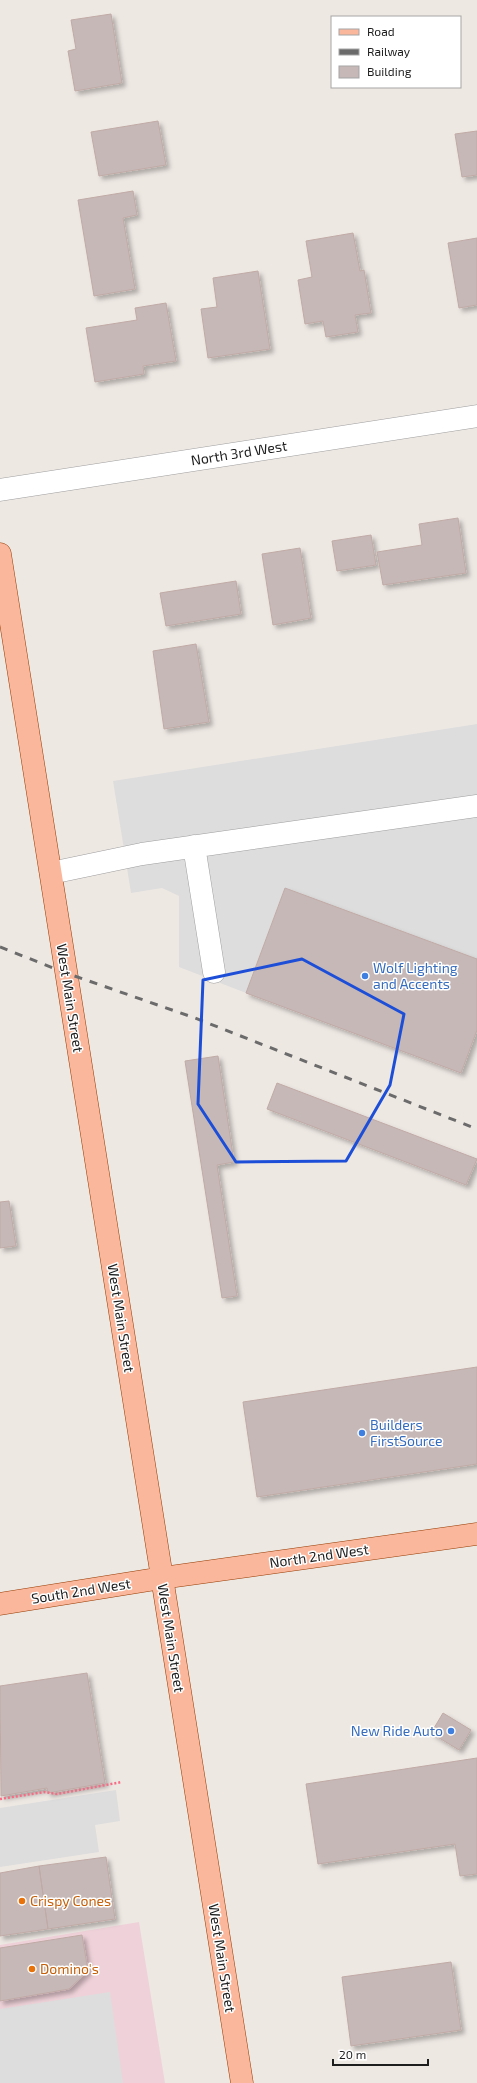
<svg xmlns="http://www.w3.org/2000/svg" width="477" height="2083" viewBox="0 0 477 2083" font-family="'Exo 2',sans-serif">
	<defs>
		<filter id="shadow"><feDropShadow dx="3.5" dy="3.5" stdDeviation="2" flood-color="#0004"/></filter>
	</defs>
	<rect width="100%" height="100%" fill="#eee8e3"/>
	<path fill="#efd2d9" d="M139,1922L165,2083H0V1945Z"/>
	<path fill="#ddd" d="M477,724V959L285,888L246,993L179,967V896L162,888L131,893L113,781Z
		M116,1790L120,1821L95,1825L99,1852L0,1867V1808Z
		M110,1992L123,2083H0V2009Z"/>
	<path fill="#c6b8b7" stroke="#c0aaa6" filter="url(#shadow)" d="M111,14L122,83L75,91L68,51L76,49L71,20Z
		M158,121L166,165L99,176L91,132Z
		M477,131V175L462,177L455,134Z
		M133,191L137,215L123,218L135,289L94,296L78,200Z
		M353,233L360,271L364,270L371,313L355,315L358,332L326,337L323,321L305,324L298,280L312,277L306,241Z
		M477,238V305L459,308L448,243Z
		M258,271L270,349L208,358L201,309L217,307L213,278Z
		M166,303L176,361L143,366L144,374L95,382L86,328L137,320L135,308Z
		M458,518L466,573L383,585L377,552L422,545L419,524Z
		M371,535L376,565L337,571L332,541Z
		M300,548L311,618L273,625L262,554Z
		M236,581L241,614L166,626L160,593Z
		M196,644L209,722L164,729L153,651Z
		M285,888L477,959V1030L461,1073L246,993Z
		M218,1056L234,1162L217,1165L237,1296L222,1298L185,1061Z
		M277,1083L477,1159L466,1185L267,1109Z
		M9,1201L16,1246L0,1248V1202Z
		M477,1367V1464L257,1497L243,1402Z
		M87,1673L105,1783L48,1793L47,1788L1,1796L0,1686Z
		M443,1713L471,1730L459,1750L431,1733Z
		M477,1758V1874L460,1876L455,1844L318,1864L306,1784Z
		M106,1857L115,1919L48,1929L39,1866Z
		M39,1866L48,1929L0,1936V1873Z
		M82,1935L88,1971L69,1989L0,2001V1948Z
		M451,1962L461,2030L351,2046L342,1977Z"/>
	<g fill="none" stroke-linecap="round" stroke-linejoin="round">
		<defs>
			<path id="minor" d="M0,490L477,416
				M194,846L214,972
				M51,873L142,854L477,806"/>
			<path id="major" d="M0,554L242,2083
				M0,1604L162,1578L477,1534"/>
		</defs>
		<use href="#minor" stroke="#9e9e9e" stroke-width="23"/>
		<use href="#major" stroke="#953b02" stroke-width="23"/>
		<path stroke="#f86b84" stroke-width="2.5" stroke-dasharray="2 2" stroke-linecap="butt" d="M0,1799L44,1792L57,1794L122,1782"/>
		<use href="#minor" stroke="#fff" stroke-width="22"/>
		<use href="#major" stroke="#fbb79c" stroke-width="22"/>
		<path stroke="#6b6b6b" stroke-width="3" stroke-dasharray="8 8" stroke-linecap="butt" d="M0,947L66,973L195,1018L477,1129"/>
	</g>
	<path fill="none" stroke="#1d4ed8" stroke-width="3" stroke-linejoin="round" d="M302,959L404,1014L390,1085L346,1161L236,1162L198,1104L203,980Z"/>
	<g fill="#3f7fe0" stroke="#fff" stroke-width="1.5">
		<circle cx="365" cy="976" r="4"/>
		<circle cx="362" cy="1433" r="4"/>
		<circle cx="451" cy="1731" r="4"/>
	</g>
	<g fill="#e8710a" stroke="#fff" stroke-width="1.5">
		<circle cx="22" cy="1901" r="4"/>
		<circle cx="32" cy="1969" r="4"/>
	</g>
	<g text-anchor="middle" stroke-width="3" stroke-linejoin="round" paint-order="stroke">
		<g font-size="14" fill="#1d1d1d" stroke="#fff">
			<text transform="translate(239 453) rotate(-9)" y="5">North 3rd West</text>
			<text transform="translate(70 998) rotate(81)" y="5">West Main Street</text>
			<text transform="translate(121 1318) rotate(81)" y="5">West Main Street</text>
			<text transform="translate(319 1556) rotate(-8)" y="5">North 2nd West</text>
			<text transform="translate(81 1591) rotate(-9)" y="5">South 2nd West</text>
			<text transform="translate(171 1638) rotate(81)" y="5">West Main Street</text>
			<text transform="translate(222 1958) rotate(81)" y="5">West Main Street</text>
		</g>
		<g font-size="14" fill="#366cbe" stroke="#fff" text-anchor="start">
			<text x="373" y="973">Wolf Lighting<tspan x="373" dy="16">and Accents</tspan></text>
			<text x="370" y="1430">Builders<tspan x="370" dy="16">FirstSource</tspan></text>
			<text x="443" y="1736" text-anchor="end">New Ride Auto</text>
		</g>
		<g font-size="14" fill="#c56008" stroke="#fff" text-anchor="start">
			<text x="30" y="1906">Crispy Cones</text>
			<text x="40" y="1974">Domino's</text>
		</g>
	</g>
	<rect x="331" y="16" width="130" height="72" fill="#ffffff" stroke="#a5a5a5"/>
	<rect x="339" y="29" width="20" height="6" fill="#fbb79c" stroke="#a5a5a5"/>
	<text x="367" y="36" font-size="12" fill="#1d1d1d">Road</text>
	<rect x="339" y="49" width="20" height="6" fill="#6b6b6b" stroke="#a5a5a5"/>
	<text x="367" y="56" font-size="12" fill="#1d1d1d">Railway</text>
	<rect x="339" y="66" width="20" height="12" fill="#c6b8b7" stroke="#a5a5a5"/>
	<text x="367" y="76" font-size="12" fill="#1d1d1d">Building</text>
	<path d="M333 2059v6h95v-6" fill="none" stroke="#1d1d1d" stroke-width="2"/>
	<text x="339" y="2059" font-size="12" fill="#1d1d1d" stroke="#ffffff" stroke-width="3" paint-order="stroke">20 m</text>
</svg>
